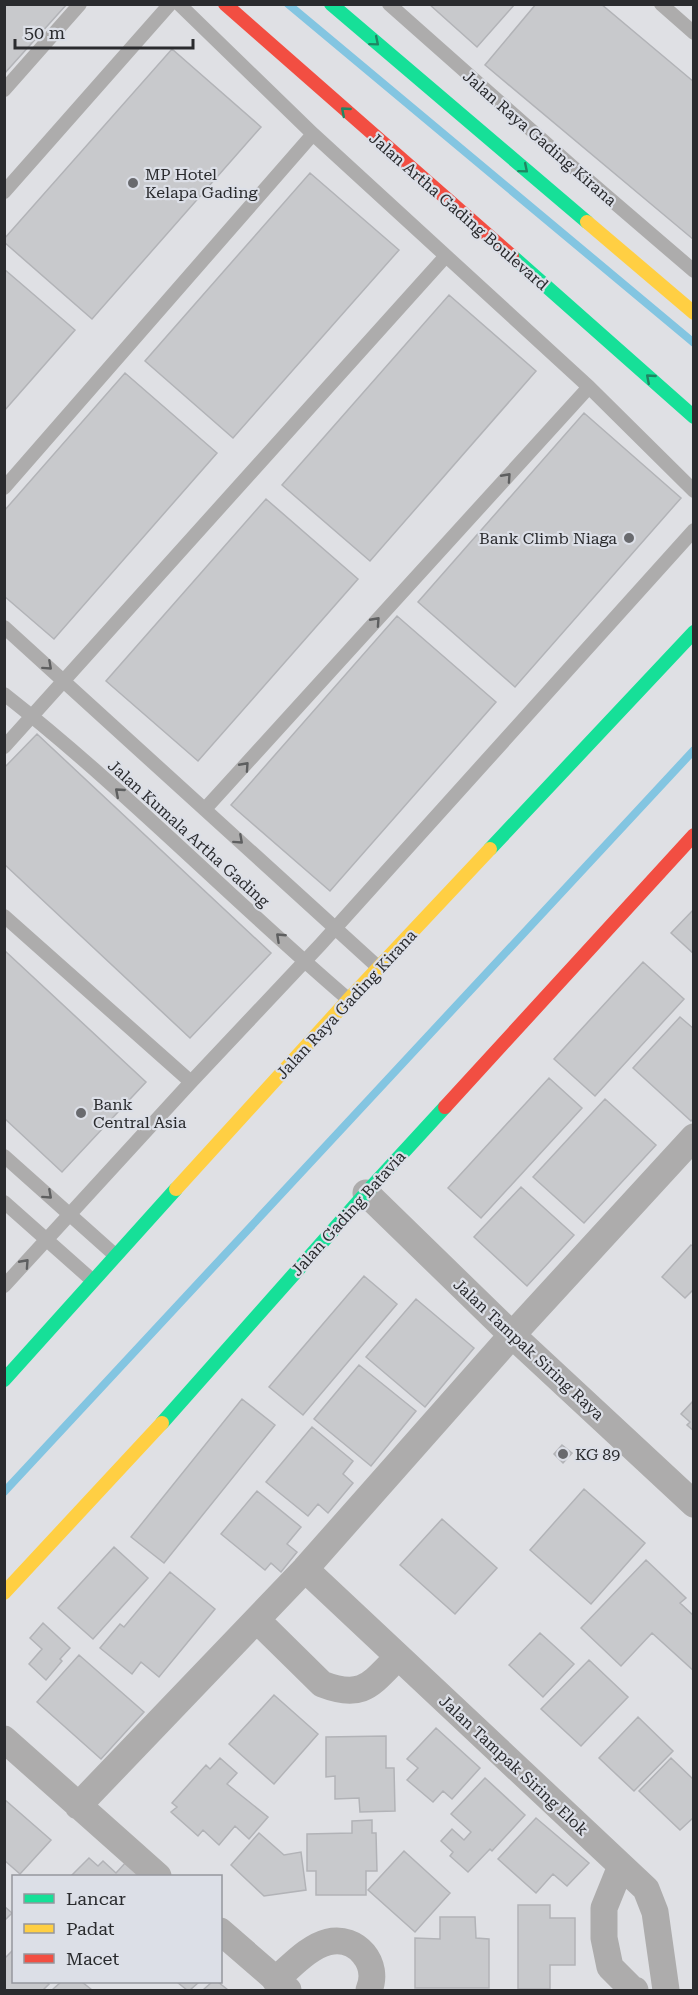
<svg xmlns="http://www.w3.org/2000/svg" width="698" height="1995" viewBox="0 0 698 1995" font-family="'Roboto Serif',serif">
	<rect width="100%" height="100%" fill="#dfe0e4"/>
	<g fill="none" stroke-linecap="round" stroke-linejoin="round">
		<path stroke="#83c5e1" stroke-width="8" d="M288,4L694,343
			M4,1492L694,750"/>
	</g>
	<path fill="#c8c9cc" stroke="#b2b3b7" stroke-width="1.5" d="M4,4H67L4,74Z
		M429,4H515L477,47Z
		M536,4H601L694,82V240L485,65Z
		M172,49L261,127L92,319L4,242V239Z
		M310,173L399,250L233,438L145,361Z
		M4,269L75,330L4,411Z
		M449,295L536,371L370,561L282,485Z
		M125,373L217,453L54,639L4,596V511Z
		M584,413L681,498L515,687L418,602Z
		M266,499L358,579L198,761L106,681Z
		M397,616L496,702L330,891L231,805Z
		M37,734L271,953L190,1038L4,864V768Z
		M694,909V954L671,933Z
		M4,950L146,1082L62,1172L4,1118Z
		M643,962L684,999L595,1096L554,1059Z
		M680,1017L694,1029V1118L691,1121L633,1068Z
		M549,1078L582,1108L481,1218L448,1188Z
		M605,1099L656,1145L584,1223L533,1177Z
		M521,1187L574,1235L527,1286L474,1237Z
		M691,1245L694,1247V1289L685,1298L662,1277Z
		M364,1276L397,1304L303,1415L269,1387Z
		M416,1299L474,1348L425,1407L366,1357Z
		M359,1365L416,1411L371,1466L314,1419Z
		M242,1399L275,1425L164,1563L131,1537Z
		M694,1400V1431L687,1425L690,1422L681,1414Z
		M312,1427L353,1461L343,1474L353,1483L328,1513L318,1504L308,1516L266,1482Z
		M562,1445L572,1453L563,1463L554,1454Z
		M584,1489L645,1543L591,1604L530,1550Z
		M257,1491L301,1527L287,1544L297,1552L281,1572L271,1563L265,1570L221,1534Z
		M442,1519L497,1568L455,1614L400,1565Z
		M114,1547L148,1578L93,1639L58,1608Z
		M646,1560L686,1598L680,1603L694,1616V1671L652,1633L621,1666L581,1628Z
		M170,1572L215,1609L159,1677L141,1662L132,1674L100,1648L120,1624L124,1627Z
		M43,1623L70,1648L60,1659L62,1661L46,1680L29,1664L42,1649L30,1638Z
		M540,1633L574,1664L543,1697L509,1665Z
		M79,1655L144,1712L101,1759L37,1702Z
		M589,1660L628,1697L581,1746L541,1709Z
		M274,1695L318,1734L274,1784L229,1744Z
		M638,1717L673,1751L634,1791L599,1758Z
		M436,1728L480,1768L452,1799L443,1791L433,1802L407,1780L418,1768L407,1759Z
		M386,1736V1768H394L395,1811L360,1812L359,1798L335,1799V1776L326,1777V1737Z
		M220,1758L237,1773L227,1784L268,1817L249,1839L235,1826L219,1845L203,1830L198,1836L171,1812L177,1807L172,1803L206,1765L210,1769Z
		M671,1758L694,1780V1817L680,1830L639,1791Z
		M485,1778L525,1815L492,1851L490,1849L468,1872L450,1856L453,1852L441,1841L452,1829L464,1840L471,1832L451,1814Z
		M4,1799L51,1840L20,1874L4,1860Z
		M536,1818L589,1863L567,1886L553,1874L536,1893L498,1859Z
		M372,1820V1833H376L377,1871H366V1895H316V1871H307V1834L352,1833V1821Z
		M259,1833L284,1855L301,1852L306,1890L264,1896L231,1865Z
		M404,1851L450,1893L415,1932L368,1890Z
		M89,1858L98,1866L103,1861L116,1873L127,1861L144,1876H71Z
		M518,1905H550V1918H575V1965H550V1989H518Z
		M4,1906L12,1913L4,1921Z
		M440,1917H475L476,1938L489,1939V1988H415V1938L440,1939Z
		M13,1950L14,1982H46L49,1984L43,1990H4V1959Z
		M61,1982H82L92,1990H52Z
		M177,1982H199L190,1990H187Z
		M212,1982H218L228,1990H203Z"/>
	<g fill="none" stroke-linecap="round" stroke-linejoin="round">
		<path stroke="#adacac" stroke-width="14" d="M179,4L313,134L589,387L694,491
			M389,4L574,168L694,271
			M661,4L694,33
			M4,90L80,4
			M4,192L170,4
			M4,488L313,134
			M4,627L379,968
			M4,694C125,789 232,900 348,999
			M4,747L445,257
			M205,809L589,387
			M4,916L191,1082
			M4,1156L115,1255
			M4,1202L92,1280
			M4,1286L191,1082L320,945L694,530"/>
		<path stroke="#adacac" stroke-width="27" d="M366,1193L512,1335L694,1504
			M305,1569L646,1889L655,1912L666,1990
			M257,1620L322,1684C363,1700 371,1684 398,1657
			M4,1739L158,1876
			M78,1806L305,1569L512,1335L694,1137
			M621,1866L604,1908V1938L610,1967L632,1989L635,1990
			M220,1931L288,1990
			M275,1980C291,1967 308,1947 328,1942C357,1935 380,1964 369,1990"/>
		<path stroke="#16e098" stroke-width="14" d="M331,4L587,222
			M512,256L694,417
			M490,849L694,632
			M4,1380L176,1189
			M162,1423L366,1193L445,1107"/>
		<path stroke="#ffcf43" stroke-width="14" d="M587,222L694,313
			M176,1189L349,999L490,849
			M4,1593L162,1423"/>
		<path stroke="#f24e42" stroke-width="14" d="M225,4L512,256
			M445,1107L694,835"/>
	</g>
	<defs><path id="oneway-chevron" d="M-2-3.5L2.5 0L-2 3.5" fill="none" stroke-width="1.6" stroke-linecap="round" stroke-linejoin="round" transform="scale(1.5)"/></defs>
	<g stroke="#208663">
		<use href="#oneway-chevron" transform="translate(375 42) rotate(40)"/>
		<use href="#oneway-chevron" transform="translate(345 111) rotate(-139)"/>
		<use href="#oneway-chevron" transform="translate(524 169) rotate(40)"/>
		<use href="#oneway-chevron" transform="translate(650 378) rotate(-139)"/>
	</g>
	<g stroke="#5e5f60">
		<use href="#oneway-chevron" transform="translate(507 477) rotate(-48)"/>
		<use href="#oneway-chevron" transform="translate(376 621) rotate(-48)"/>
		<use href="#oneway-chevron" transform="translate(48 666) rotate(42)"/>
		<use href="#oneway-chevron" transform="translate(245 766) rotate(-48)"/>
		<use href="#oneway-chevron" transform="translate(119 792) rotate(-139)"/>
		<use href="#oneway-chevron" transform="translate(239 840) rotate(42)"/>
		<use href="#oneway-chevron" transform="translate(280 937) rotate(-137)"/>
		<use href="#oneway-chevron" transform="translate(48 1195) rotate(42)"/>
		<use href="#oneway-chevron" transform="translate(25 1263) rotate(-48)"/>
	</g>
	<g fill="#696a6e" stroke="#dcdfe7" stroke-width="2">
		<circle cx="133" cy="183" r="6"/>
		<circle cx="629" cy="538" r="6"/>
		<circle cx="81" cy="1113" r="6"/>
		<circle cx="563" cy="1454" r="6"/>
	</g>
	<g text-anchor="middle" stroke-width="4.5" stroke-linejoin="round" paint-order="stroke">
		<g font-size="16" fill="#2a2b2e" stroke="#dcdfe7">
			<text transform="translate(540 138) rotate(41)" y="6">Jalan Raya Gading Kirana</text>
			<text transform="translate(459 211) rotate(41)" y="6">Jalan Artha Gading Boulevard</text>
			<text transform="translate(189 833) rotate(42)" y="6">Jalan Kumala Artha Gading</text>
			<text transform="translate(346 1004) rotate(-47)" y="6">Jalan Raya Gading Kirana</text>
			<text transform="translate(348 1213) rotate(-48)" y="6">Jalan Gading Batavia</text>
			<text transform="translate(529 1349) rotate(43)" y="6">Jalan Tampak Siring Raya</text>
			<text transform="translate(514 1765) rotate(43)" y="6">Jalan Tampak Siring Elok</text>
		</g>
		<g font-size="16" fill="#2a2b2e" stroke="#dcdfe7" text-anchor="start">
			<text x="145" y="180">MP Hotel<tspan x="145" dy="18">Kelapa Gading</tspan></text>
			<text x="617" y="544" text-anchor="end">Bank Climb Niaga</text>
			<text x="93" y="1110">Bank<tspan x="93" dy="18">Central Asia</tspan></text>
			<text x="575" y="1460">KG 89</text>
		</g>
	</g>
	<rect width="698" height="1995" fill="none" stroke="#2a2b2e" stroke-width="12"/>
	<rect x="12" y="1875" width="210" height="108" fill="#dcdfe7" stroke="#95979d" stroke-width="1.5"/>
	<rect x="24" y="1894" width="30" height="9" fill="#16e098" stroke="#95979d" stroke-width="1.5"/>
	<text x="66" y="1905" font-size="18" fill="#2a2b2e">Lancar</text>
	<rect x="24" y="1924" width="30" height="9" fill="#ffcf43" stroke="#95979d" stroke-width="1.5"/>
	<text x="66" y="1935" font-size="18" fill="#2a2b2e">Padat</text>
	<rect x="24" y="1954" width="30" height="9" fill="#f24e42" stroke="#95979d" stroke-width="1.5"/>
	<text x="66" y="1965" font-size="18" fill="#2a2b2e">Macet</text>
	<path d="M15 39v9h178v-9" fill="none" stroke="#2a2b2e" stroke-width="3"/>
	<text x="24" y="39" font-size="18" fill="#2a2b2e" stroke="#dcdfe7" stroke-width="4.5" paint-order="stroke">50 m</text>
</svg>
